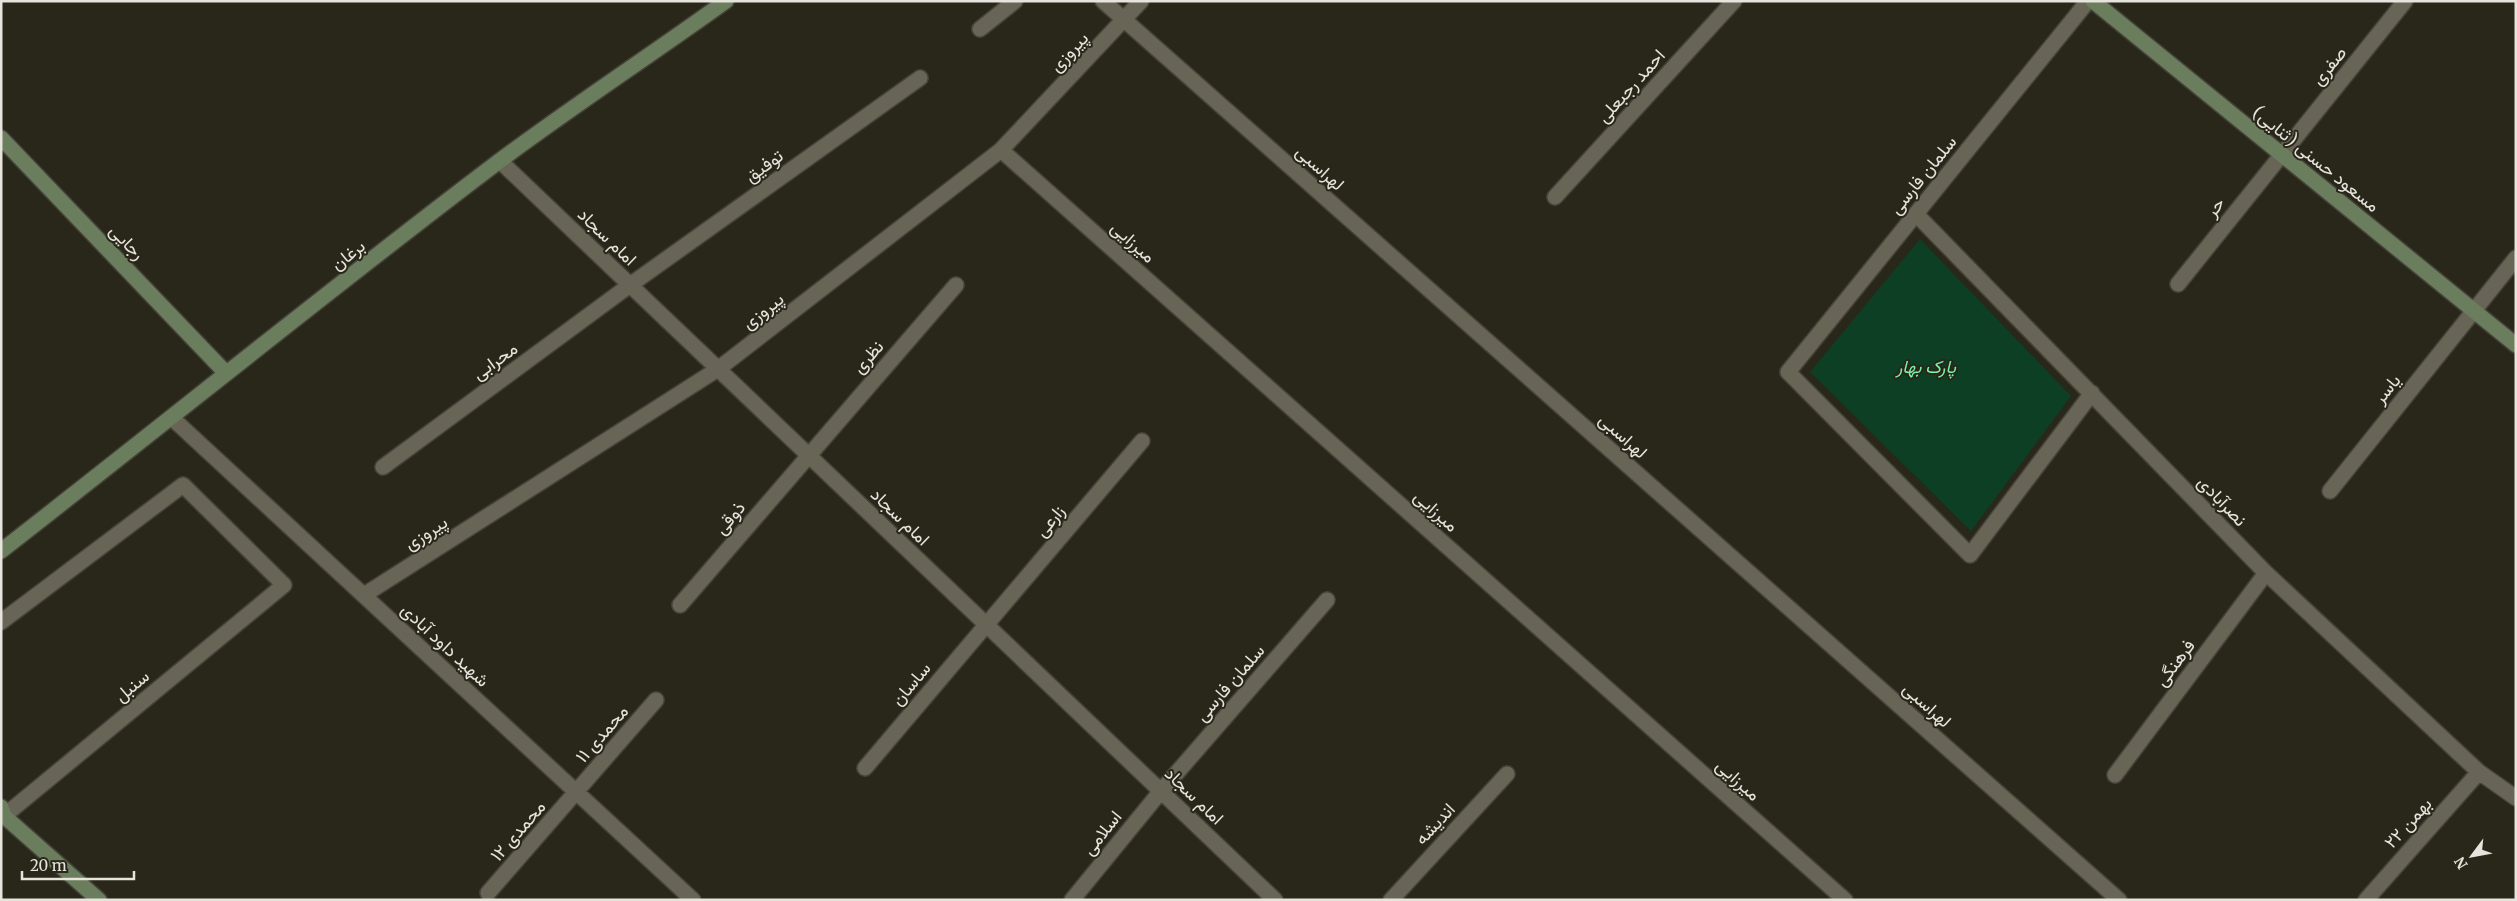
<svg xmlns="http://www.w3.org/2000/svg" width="2517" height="901" viewBox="0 0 2517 901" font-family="Merriweather,Vazirmatn,serif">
	<rect width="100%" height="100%" fill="#29261a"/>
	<path fill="#0d3f24" d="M1920,239L2071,396L1971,531L1810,372Z"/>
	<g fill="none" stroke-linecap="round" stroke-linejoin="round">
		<defs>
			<path id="street" d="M1103,1L2119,900
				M2088,1L1788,372L1970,555L2092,393
				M980,29L1015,1
				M1001,150L1845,900
				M500,161L1275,900
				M1555,197L1734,1
				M1916,214L2266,573L2479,772L2516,798
				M2178,284L2405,1
				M172,418L693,900
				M383,467L630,285L920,78
				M2330,491L2516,258
				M364,595L718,369L1001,150L1141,1
				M680,605L956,285
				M1,622L183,485L284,585L4,816
				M865,768L1142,441
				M2115,775L2266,573
				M488,893L656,700
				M1072,900L1161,791L1327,600
				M1391,900L1507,774
				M2366,900L2479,772"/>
			<path id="secondary" d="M2093,1L2516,345
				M1,138L226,373
				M1,551C167,422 330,289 498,162C573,106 651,55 726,1
				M1,807L4,816L99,900"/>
		</defs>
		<use href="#street" stroke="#444239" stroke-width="18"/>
		<use href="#secondary" stroke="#444239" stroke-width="18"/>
		<use href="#street" stroke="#686557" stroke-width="15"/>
		<use href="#secondary" stroke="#6a7d5c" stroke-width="15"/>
	</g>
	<g text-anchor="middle" stroke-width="4" stroke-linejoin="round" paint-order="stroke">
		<g font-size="18" fill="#e6e4dc" stroke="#29261a">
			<text transform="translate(1069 52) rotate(-47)" y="6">پیروزی</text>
			<text transform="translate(2329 66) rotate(-51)" y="6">صفری</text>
			<text transform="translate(1631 86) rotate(-48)" y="6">احمد رجبعلی</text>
			<text transform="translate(2316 159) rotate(39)" y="6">مسعود حسنی (ثنایی)</text>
			<text transform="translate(764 166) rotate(-36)" y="6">توفیق</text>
			<text transform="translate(1320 168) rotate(42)" y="6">لهراسبی</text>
			<text transform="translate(1923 175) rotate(-51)" y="6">سلمان فارسی</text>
			<text transform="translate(2215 207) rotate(-51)" y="6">حر</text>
			<text transform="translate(607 237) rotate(44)" y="6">امام سجاد</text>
			<text transform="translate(127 242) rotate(46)" y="6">رجایی</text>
			<text transform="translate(1133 242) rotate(42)" y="6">میرزایی</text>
			<text transform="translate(348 255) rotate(-38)" y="6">برغان</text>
			<text transform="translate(763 311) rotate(-38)" y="6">پیروزی</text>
			<text transform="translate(868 357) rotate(-49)" y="6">نظری</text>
			<text transform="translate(495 361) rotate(-36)" y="6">محرابی</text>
			<text transform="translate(2387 389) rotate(-51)" y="6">یاسر</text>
			<text transform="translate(1623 436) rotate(42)" y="6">لهراسبی</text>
			<text transform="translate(2222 501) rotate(46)" y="6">نصرآبادی</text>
			<text transform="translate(1436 511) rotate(42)" y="6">میرزایی</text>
			<text transform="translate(900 517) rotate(44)" y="6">امام سجاد</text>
			<text transform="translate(730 518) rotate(-50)" y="6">ذوقی</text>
			<text transform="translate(1050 521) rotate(-50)" y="6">زارعی</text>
			<text transform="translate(426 533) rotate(-33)" y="6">پیروزی</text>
			<text transform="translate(445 645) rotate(43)" y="6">شهید داود آبادی</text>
			<text transform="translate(2175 663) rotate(-53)" y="6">فرهنگی</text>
			<text transform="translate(1230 683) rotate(-49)" y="6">سلمان فارسی</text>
			<text transform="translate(911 684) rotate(-50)" y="6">ساسان</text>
			<text transform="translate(132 686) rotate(-40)" y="6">سنبل</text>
			<text transform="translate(1927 705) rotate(42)" y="6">لهراسبی</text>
			<text transform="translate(602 734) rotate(-49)" y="6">محمدی ۱۱</text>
			<text transform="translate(1738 780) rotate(42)" y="6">میرزایی</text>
			<text transform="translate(1194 796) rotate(44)" y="6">امام سجاد</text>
			<text transform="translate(2408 823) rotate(-48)" y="6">۲۲ بهمن</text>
			<text transform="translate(1435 824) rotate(-47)" y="6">اندیشه</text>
			<text transform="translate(518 831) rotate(-49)" y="6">محمدی ۱۲</text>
			<text transform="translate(1102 833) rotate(-51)" y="6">اسلامی</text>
		</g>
		<g font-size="18" font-style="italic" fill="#7af0a9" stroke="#29261a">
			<text x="1926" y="373">پارک‌ بهار</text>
		</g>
	</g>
	<rect width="2517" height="901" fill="none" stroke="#e6e4dc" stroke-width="5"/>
	<g transform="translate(2472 856) rotate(238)" stroke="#29261a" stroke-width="4" paint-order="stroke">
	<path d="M0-4L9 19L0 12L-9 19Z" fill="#e6e4dc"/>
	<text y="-8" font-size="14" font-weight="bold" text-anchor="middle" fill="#e6e4dc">N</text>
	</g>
	<path d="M22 871v8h112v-8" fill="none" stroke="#e6e4dc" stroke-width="2.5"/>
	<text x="30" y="871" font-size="15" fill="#e6e4dc" stroke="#29261a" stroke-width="4" paint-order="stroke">20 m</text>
</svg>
